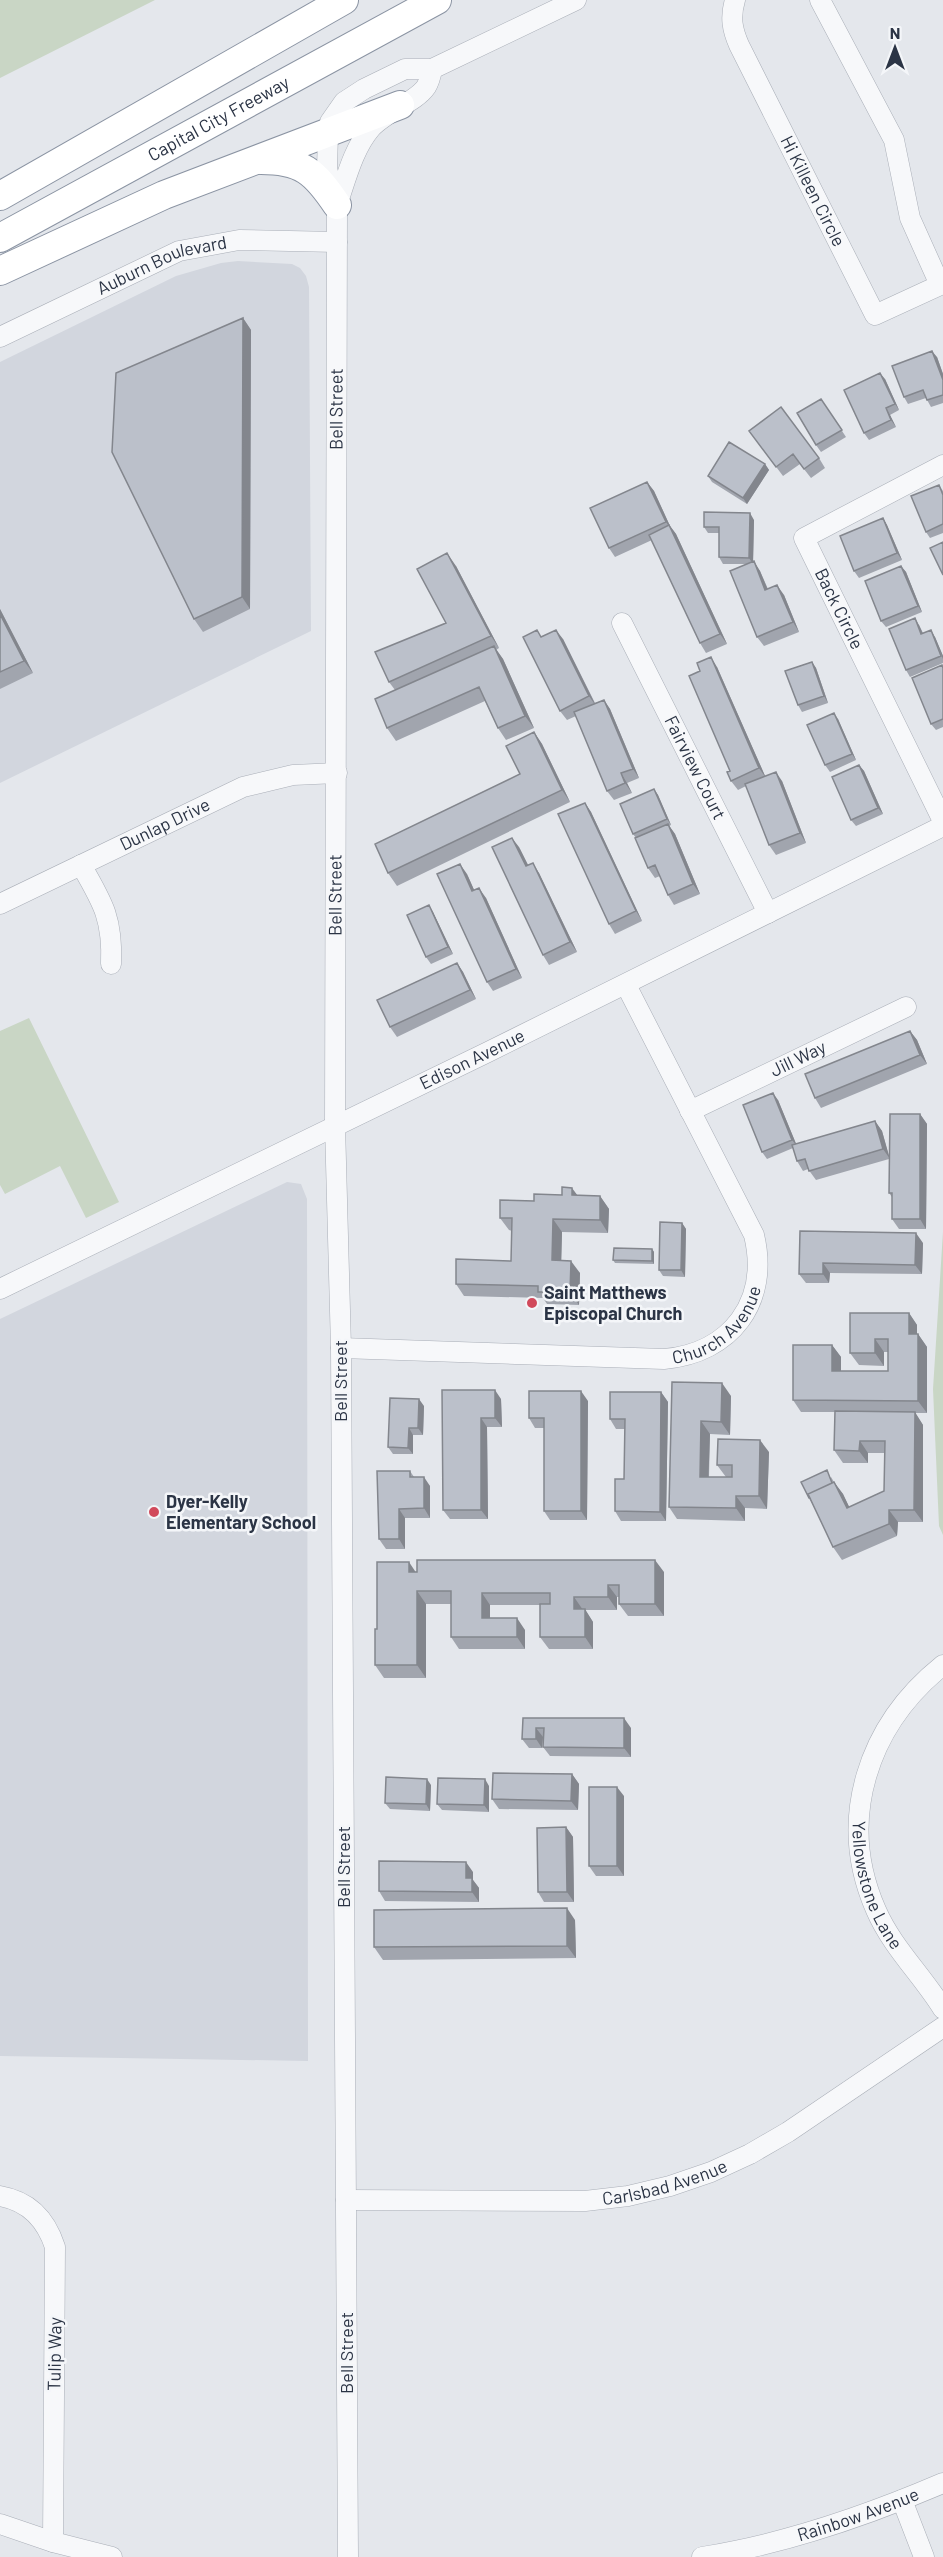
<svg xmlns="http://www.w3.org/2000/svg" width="943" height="2557" viewBox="0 0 943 2557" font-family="Barlow,sans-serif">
	<rect width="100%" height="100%" fill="#e4e7ec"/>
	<path fill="#d2d6de" d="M238,261L292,264L300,268L306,276L309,287L311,631L0,783V362L176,276L221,263Z
		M287,1182L301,1184L307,1199L308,2061L0,2056V1319Z"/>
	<path fill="#c9d6c5" d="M0,0H155L0,78Z
		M29,1018L119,1202L86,1218L60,1166L5,1194L0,1185V1031Z
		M943,1232V1535L939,1526L933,1389Z"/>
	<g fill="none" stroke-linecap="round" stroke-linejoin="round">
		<defs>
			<g id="minor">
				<path id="s1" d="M735,0C730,17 732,29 739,45L875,315L940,285L910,218L894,140L820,0"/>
				<path d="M337,205C346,179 353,149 371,128C385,112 416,102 426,87C429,82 431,75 432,69"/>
				<path id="s2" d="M0,337L179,251L239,240L337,242"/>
				<path id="s3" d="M943,465L804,538L943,821"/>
				<path id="s4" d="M622,623L768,913"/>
				<path d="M81,865C103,903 113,919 111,964"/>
				<path id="s5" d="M0,904L243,787L293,775L337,773"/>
				<path id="s6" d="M690,1111L906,1007"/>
				<path id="s7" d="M0,1289L488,1052L943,826"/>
				<path id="s8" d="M341,1348L664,1359C731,1353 770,1302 754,1235L626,985"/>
				<path id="s9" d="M943,1665C868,1725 836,1819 876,1910C892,1947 922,1975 943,2009"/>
				<path d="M0,2196C29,2201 46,2219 55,2247L53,2542"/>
				<path id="s10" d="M346,2200L585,2201L628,2196L670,2186L711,2172L750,2154L788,2132L943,2027"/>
				<path d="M902,2500L924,2557"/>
				<path d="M0,2524L53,2542L112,2557"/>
				<path id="s11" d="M348,2557L341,1348L335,1125L337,205L327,169L328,134L330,122L344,102L364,89L405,69H432L576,0"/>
				<path id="s12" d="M702,2557C785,2544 866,2516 943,2483"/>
			</g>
			<g id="highway">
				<path d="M261,160C302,160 315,172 337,205"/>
				<path d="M0,196L344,0"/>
				<path id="s13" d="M0,238L437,0"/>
				<path d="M0,271L164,195L400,105"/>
			</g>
		</defs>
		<use href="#minor" stroke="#a9aeb7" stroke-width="21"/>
		<use href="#highway" stroke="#8b94a3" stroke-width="30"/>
		<use href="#minor" stroke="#f7f8fa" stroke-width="20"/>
		<use href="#highway" stroke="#fff" stroke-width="28"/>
	</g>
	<path fill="#a1a5ae" d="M243,318L251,330L250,609L203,632L194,619Z
		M937,357L943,374V403L931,407L926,398L908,404L904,397Z
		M885,379L899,410L890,415L896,427L869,440L864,433Z
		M821,399L846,437L821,452L816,445Z
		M756,440L819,458L825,468L811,478L800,464L783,476Z
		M765,464L769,470L747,504L712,482L708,476Z
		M647,482L654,491L670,526L676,534L727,644L706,653L700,643L652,540L615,557L609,548Z
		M939,485L943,491V533L930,538L926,532Z
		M883,518L887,525L902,560L859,578L854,571Z
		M754,520L753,562L760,571L768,589L784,595L799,632L764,646L757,637L747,564H723L719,557V533H708L704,527Z
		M456,566L499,648L496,650L503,659L534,728L506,740L498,728L485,701L396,741L387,728L395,690L389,682L446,623Z
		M901,566L906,572L922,612L886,627L881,621Z
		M0,609L33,673L0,689Z
		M919,625L923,633L935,637L943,656V663L910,677L906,670Z
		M542,637L563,639L595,703L604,700L610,709L639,778L627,783L632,793L614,800L607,791L576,716L567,720L560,711Z
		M812,662L816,668L828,703L802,712L798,705Z
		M717,667L765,776L782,781L806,843L776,855L769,845L746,786L738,790L731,781L730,771L700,671Z
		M943,667V727L936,730L931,724Z
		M838,719L856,760L830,772L825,765Z
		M534,732L542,744L570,802L397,886L388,873L520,774Z
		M859,765L864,771L883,814L856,826L851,820Z
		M654,789L658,795L671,825L669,826L675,834L700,894L674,905L668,895L660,876L655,878L648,868L636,838L633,834Z
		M585,803L591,812L642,921L615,934L609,924Z
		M519,847L528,865L539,873L577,952L549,965L543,955Z
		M467,874L474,890L486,898L522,978L493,991L487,982Z
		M429,905L433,912L453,954L431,964L426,957Z
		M457,963L463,972L476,999L397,1037L390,1027Z
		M910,1031L917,1040L927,1064L821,1108L815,1098Z
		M778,1100L796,1144L875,1121L882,1131L889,1157L920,1114L927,1124L926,1229H899L892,1219V1197L889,1193V1159L816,1180L808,1169L803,1171L797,1161L793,1148L767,1159L762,1152Z
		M577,1196H600L609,1209L608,1233L562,1232L561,1261L580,1273L579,1305L547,1304L543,1298L464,1296L456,1284L511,1261L512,1231L509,1230L500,1218L534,1201Z
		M682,1223L686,1229L685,1277L663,1276L659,1270Z
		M800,1231L923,1243L922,1274L830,1273L829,1283H806L799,1274Z
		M652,1249L654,1252V1264L615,1263L613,1260Z
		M909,1313L917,1325V1334H918L927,1347V1413H915L923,1425V1522H898L897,1536L842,1560L833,1547L812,1503L809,1498L831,1477L834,1482L843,1494L849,1507L884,1491L885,1453H868V1463H843L834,1450L835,1412H801L793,1400L832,1345L841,1357V1371H888V1352H884V1366L859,1365L850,1353Z
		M672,1382L731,1396L730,1435L710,1434L709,1477H726L717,1465L769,1452L767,1509L745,1508V1521L677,1519L669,1507Z
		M442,1390L501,1399L502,1427H487L488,1519H450L443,1510Z
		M661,1392L668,1402L666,1521H621L615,1511L624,1479L625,1429H616L610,1419Z
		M588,1401L587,1520H550L544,1511V1428H535L529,1418Z
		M424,1406L423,1435H413V1454H393L388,1447Z
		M410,1471L414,1477L430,1486V1518H405V1549H386L379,1539Z
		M416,1572H664V1616H628L619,1604V1597H617V1610H585L593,1622V1649H549L540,1637V1605H490V1618L525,1630V1649H459L451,1637V1604H426V1678H384L375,1665Z
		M523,1718L631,1728V1757L550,1756L543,1747V1737L542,1748H529L522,1739Z
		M572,1774L579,1784L578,1810L499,1809L492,1799Z
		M431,1785L430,1811L390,1809L385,1803Z
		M489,1786V1812L442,1810L437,1804Z
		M624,1796V1876H596L589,1866Z
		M566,1827L573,1837L574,1902H544L538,1892Z
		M473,1872V1880L479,1888V1902L385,1901L379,1891Z
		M575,1920L576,1958L383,1960L374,1947Z"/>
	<path fill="#83868d" d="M243,318L251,330L250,609L242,597Z
		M932,351L937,357L943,374V380Z
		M880,373L885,379L899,410L895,404Z
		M886,408L890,415L896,427L891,420Z
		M765,464L769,470L747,504L743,498Z
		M647,482L654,491L670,526L676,534L727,644L720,634L672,531L666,522Z
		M750,513L754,520L753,564L749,558Z
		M883,518L887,525L902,560L897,553Z
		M447,553L456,566L499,648L491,636Z
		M754,561L760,571L772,600L765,590Z
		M901,566L906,572L922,612L918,606Z
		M777,585L784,595L799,632L793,622Z
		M0,609L33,673L24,661L0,614Z
		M915,618L919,625L926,641L921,634Z
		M556,630L563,639L596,706L589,696Z
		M931,630L935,637L943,656V659Z
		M494,646L503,659L534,728L525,716Z
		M711,657L717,667L766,778L759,768Z
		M812,662L816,668L828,703L824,696Z
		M604,700L610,709L639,778L633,769Z
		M834,713L838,719L856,760L852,754Z
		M534,732L542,744L570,802L562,790Z
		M859,765L864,771L883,814L878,808Z
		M776,772L782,781L806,843L800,833Z
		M621,773L627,783L632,793L625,783Z
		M654,789L658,795L671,825L667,819Z
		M585,803L591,812L642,921L636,911Z
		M668,824L675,834L700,894L693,884Z
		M512,838L519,847L533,875L526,866Z
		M533,863L539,873L577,952L570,942Z
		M460,864L467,874L479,901L472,891Z
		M479,888L486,898L522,978L516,969Z
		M429,905L433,912L453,954L448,947Z
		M457,963L463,972L476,999L470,990Z
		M910,1031L917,1040L927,1064L920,1055Z
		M773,1093L778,1100L797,1146L792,1140Z
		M920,1114L927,1124L926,1229L920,1219Z
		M875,1121L882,1131L890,1159L883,1149Z
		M572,1188L581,1200L572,1195Z
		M600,1196L609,1209L608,1233L600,1220Z
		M553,1219L562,1232L561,1273L552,1260Z
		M682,1223L686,1229L685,1277L681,1270Z
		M916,1233L923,1243L922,1274L915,1265Z
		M652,1249L654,1252V1264L652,1261Z
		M571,1261L580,1273L579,1305L570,1292Z
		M823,1263L830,1273L829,1283L823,1274Z
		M909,1313L917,1325V1347L909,1334Z
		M918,1334L927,1347V1413L918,1401Z
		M875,1339L884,1352V1366L875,1353Z
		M832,1345L841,1357V1383L832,1371Z
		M722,1383L731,1396L730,1435L721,1422Z
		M495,1390L501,1399L502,1427L495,1418Z
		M581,1391L588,1401L587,1520L581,1511Z
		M661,1392L668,1402L666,1521L660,1512Z
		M419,1399L424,1406L423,1435L418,1428Z
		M915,1412L923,1425V1522L914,1510Z
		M481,1418L487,1427L488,1519L481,1510Z
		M701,1421L710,1434L708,1489L700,1477Z
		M409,1428L413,1435V1454L408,1448Z
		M760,1440L769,1452L767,1509L759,1496Z
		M860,1441L868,1453V1463L859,1451Z
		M424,1477L430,1486V1518L424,1508Z
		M834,1482L843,1494L856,1521L847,1508Z
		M736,1496L745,1508V1521L736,1508Z
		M399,1509L405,1518V1549L399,1539Z
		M889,1510L898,1522L897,1536L889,1524Z
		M655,1560L664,1572V1616L655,1604Z
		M409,1562L417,1574L409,1572Z
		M608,1585L617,1597V1610L608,1597Z
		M417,1591L426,1604V1678L417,1665Z
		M482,1593L490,1605V1630L482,1618Z
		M574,1597L583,1610L574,1609Z
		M585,1609L593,1622V1649L585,1637Z
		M517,1618L525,1630V1649L517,1637Z
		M624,1718L631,1728V1757L624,1748Z
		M536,1728L543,1737L542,1748L536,1739Z
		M572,1774L579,1784L578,1810L571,1801Z
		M427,1779L431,1785L430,1811L426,1804Z
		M485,1779L489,1786V1812L484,1805Z
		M617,1787L624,1796V1876L617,1866Z
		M566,1827L573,1837L574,1902L567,1892Z
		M466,1862L473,1872V1880L479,1888V1902L472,1892L466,1878Z
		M567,1908L575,1920L576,1958L567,1946Z"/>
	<path fill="#bbc0ca" stroke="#83868d" stroke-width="1.5" d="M243,318L242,597L194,619L112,452L116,373Z
		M932,351L943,380V395L927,400L923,390L904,397L892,366Z
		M880,373L895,404L886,408L891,420L864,433L844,390Z
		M821,399L842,430L816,445L797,413Z
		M781,407L819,458L804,469L793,454L776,467L749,431Z
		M729,442L765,464L743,498L708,476Z
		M647,482L666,522L609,548L590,508Z
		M939,485L943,495V524L926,532L911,496Z
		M704,512L750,513L749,558L719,557V527H704Z
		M883,518L897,553L854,571L840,536Z
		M669,525L720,634L700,643L649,535Z
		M943,542V575L930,548Z
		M447,553L491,636L389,682L375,652L446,623L417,569Z
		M754,561L765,590L777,585L793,622L757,637L730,571Z
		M901,566L918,606L881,621L865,581Z
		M0,614L24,661L0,672Z
		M915,618L921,634L931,630L941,656L906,670L889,629Z
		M537,630L541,637L556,630L589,696L560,711L523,637Z
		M494,646L525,716L498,728L479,687L387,728L375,699Z
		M711,657L759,768L731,781L727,772L730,771L689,676L700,671L697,663Z
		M812,662L824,696L798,705L785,671Z
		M942,665L943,668V719L931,724L912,678Z
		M604,700L633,769L621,773L625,783L607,791L574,712Z
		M834,713L852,754L825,765L807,725Z
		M534,732L562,790L388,873L375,844L520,774L506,746Z
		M859,765L878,808L851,820L832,777Z
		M776,772L800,833L769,845L745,784Z
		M654,789L667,819L633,834L620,804Z
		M585,803L636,911L609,924L558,814Z
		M668,824L693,884L668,895L655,865L648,868L635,838Z
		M512,838L526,866L533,863L570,942L543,955L492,847Z
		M460,864L472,891L479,888L516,969L487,982L437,874Z
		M429,905L448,947L426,957L407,915Z
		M457,963L470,990L390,1027L377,1000Z
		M910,1031L920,1055L815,1098L805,1074Z
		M773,1093L792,1140L762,1152L743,1105Z
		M890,1114H920V1219H892V1193H889Z
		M875,1121L883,1149L809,1171L805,1159L797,1161L792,1145Z
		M562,1187L572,1188V1195L600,1196V1220L553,1219L552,1260L571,1261L570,1292H538V1286L456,1284V1259L511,1261L512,1218H500V1200L534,1201V1194L562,1195Z
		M660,1222L682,1223L681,1270H659Z
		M800,1231L916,1233L915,1265L823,1263V1274H799Z
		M614,1248L652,1249V1261L613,1260Z
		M850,1313H909V1334H918V1401L793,1400V1345H832V1371H888V1339H875V1353H850Z
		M672,1382L722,1383L721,1422L701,1421L700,1477H732V1465H717L718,1439L760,1440L759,1496H736V1508L669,1507Z
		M442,1390H495V1418H481V1510H443Z
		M529,1391H581V1511H544V1418H529Z
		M610,1392H661L660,1512L615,1511V1479H624L625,1419H610Z
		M390,1398L419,1399L418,1428H409L408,1448L388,1447Z
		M835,1411L915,1412L914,1510H889V1524L833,1547L808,1494L834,1482L847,1508L884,1491L885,1441H860L859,1451L834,1450Z
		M827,1470L832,1483L808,1494L810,1498H809L801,1482Z
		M377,1471H410V1477H424V1508L399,1509V1539H379Z
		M417,1560H655V1604H619V1585H608V1597H574V1609H585V1637H540V1604H550V1593H482V1618H517V1637H451V1591H417V1665H375V1629H377V1562H409V1572H417Z
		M523,1718H624V1748L543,1747L544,1728H536V1739H522Z
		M493,1773L572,1774L571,1801L492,1799Z
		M386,1777L427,1779L426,1804L385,1803Z
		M438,1778L485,1779L484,1805L437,1804Z
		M589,1787H617V1866H589Z
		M566,1827L567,1892H538L537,1828Z
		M379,1861L466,1862V1878H472V1892L379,1891Z
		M567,1908V1946L374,1947V1910Z"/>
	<g fill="#d1495b" stroke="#f4f6f9" stroke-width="2">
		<circle cx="532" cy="1303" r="6"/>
		<circle cx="154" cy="1512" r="6"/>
	</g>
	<g text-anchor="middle" stroke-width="5" stroke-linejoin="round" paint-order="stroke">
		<g font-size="18" fill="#2b3445" stroke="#f4f6f9">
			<text dy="6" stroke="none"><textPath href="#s13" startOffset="249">Capital City Freeway</textPath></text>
			<text dy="6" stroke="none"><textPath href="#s1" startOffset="210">Hi Killeen Circle</textPath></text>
			<text dy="6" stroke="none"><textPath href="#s2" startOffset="178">Auburn Boulevard</textPath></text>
			<text dy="6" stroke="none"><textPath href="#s11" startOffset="2148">Bell Street</textPath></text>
			<text dy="6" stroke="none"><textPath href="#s3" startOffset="236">Back Circle</textPath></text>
			<text dy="6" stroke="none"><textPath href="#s4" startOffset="162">Fairview Court</textPath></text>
			<text dy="6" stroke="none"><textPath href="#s5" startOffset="183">Dunlap Drive</textPath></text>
			<text dy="6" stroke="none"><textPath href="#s11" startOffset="1662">Bell Street</textPath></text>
			<text dy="6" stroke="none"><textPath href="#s6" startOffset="120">Jill Way</textPath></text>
			<text dy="6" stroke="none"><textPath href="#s7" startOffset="525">Edison Avenue</textPath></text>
			<text dy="6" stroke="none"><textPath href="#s8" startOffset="390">Church Avenue</textPath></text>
			<text transform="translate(341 1381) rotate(-90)" y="6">Bell Street</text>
			<text transform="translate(344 1867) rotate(-90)" y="6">Bell Street</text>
			<text dy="6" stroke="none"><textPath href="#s9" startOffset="250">Yellowstone Lane</textPath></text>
			<text dy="6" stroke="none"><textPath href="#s10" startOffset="321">Carlsbad Avenue</textPath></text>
			<text transform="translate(347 2353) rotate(-90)" y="6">Bell Street</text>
			<text transform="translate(55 2354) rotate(-89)" y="6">Tulip Way</text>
			<text dy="6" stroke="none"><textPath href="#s12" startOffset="162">Rainbow Avenue</textPath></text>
		</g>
		<g font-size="18" font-weight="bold" fill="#2b3445" stroke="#f4f6f9" text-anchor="start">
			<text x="544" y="1299">Saint Matthews<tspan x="544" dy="21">Episcopal Church</tspan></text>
			<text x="166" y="1508">Dyer-Kelly<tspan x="166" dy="21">Elementary School</tspan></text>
		</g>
	</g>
	<g transform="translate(895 48)" stroke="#f4f6f9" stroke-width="4.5" paint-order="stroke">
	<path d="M0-4.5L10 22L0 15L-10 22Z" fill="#2b3445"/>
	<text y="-9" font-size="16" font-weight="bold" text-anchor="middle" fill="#2b3445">N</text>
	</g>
</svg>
